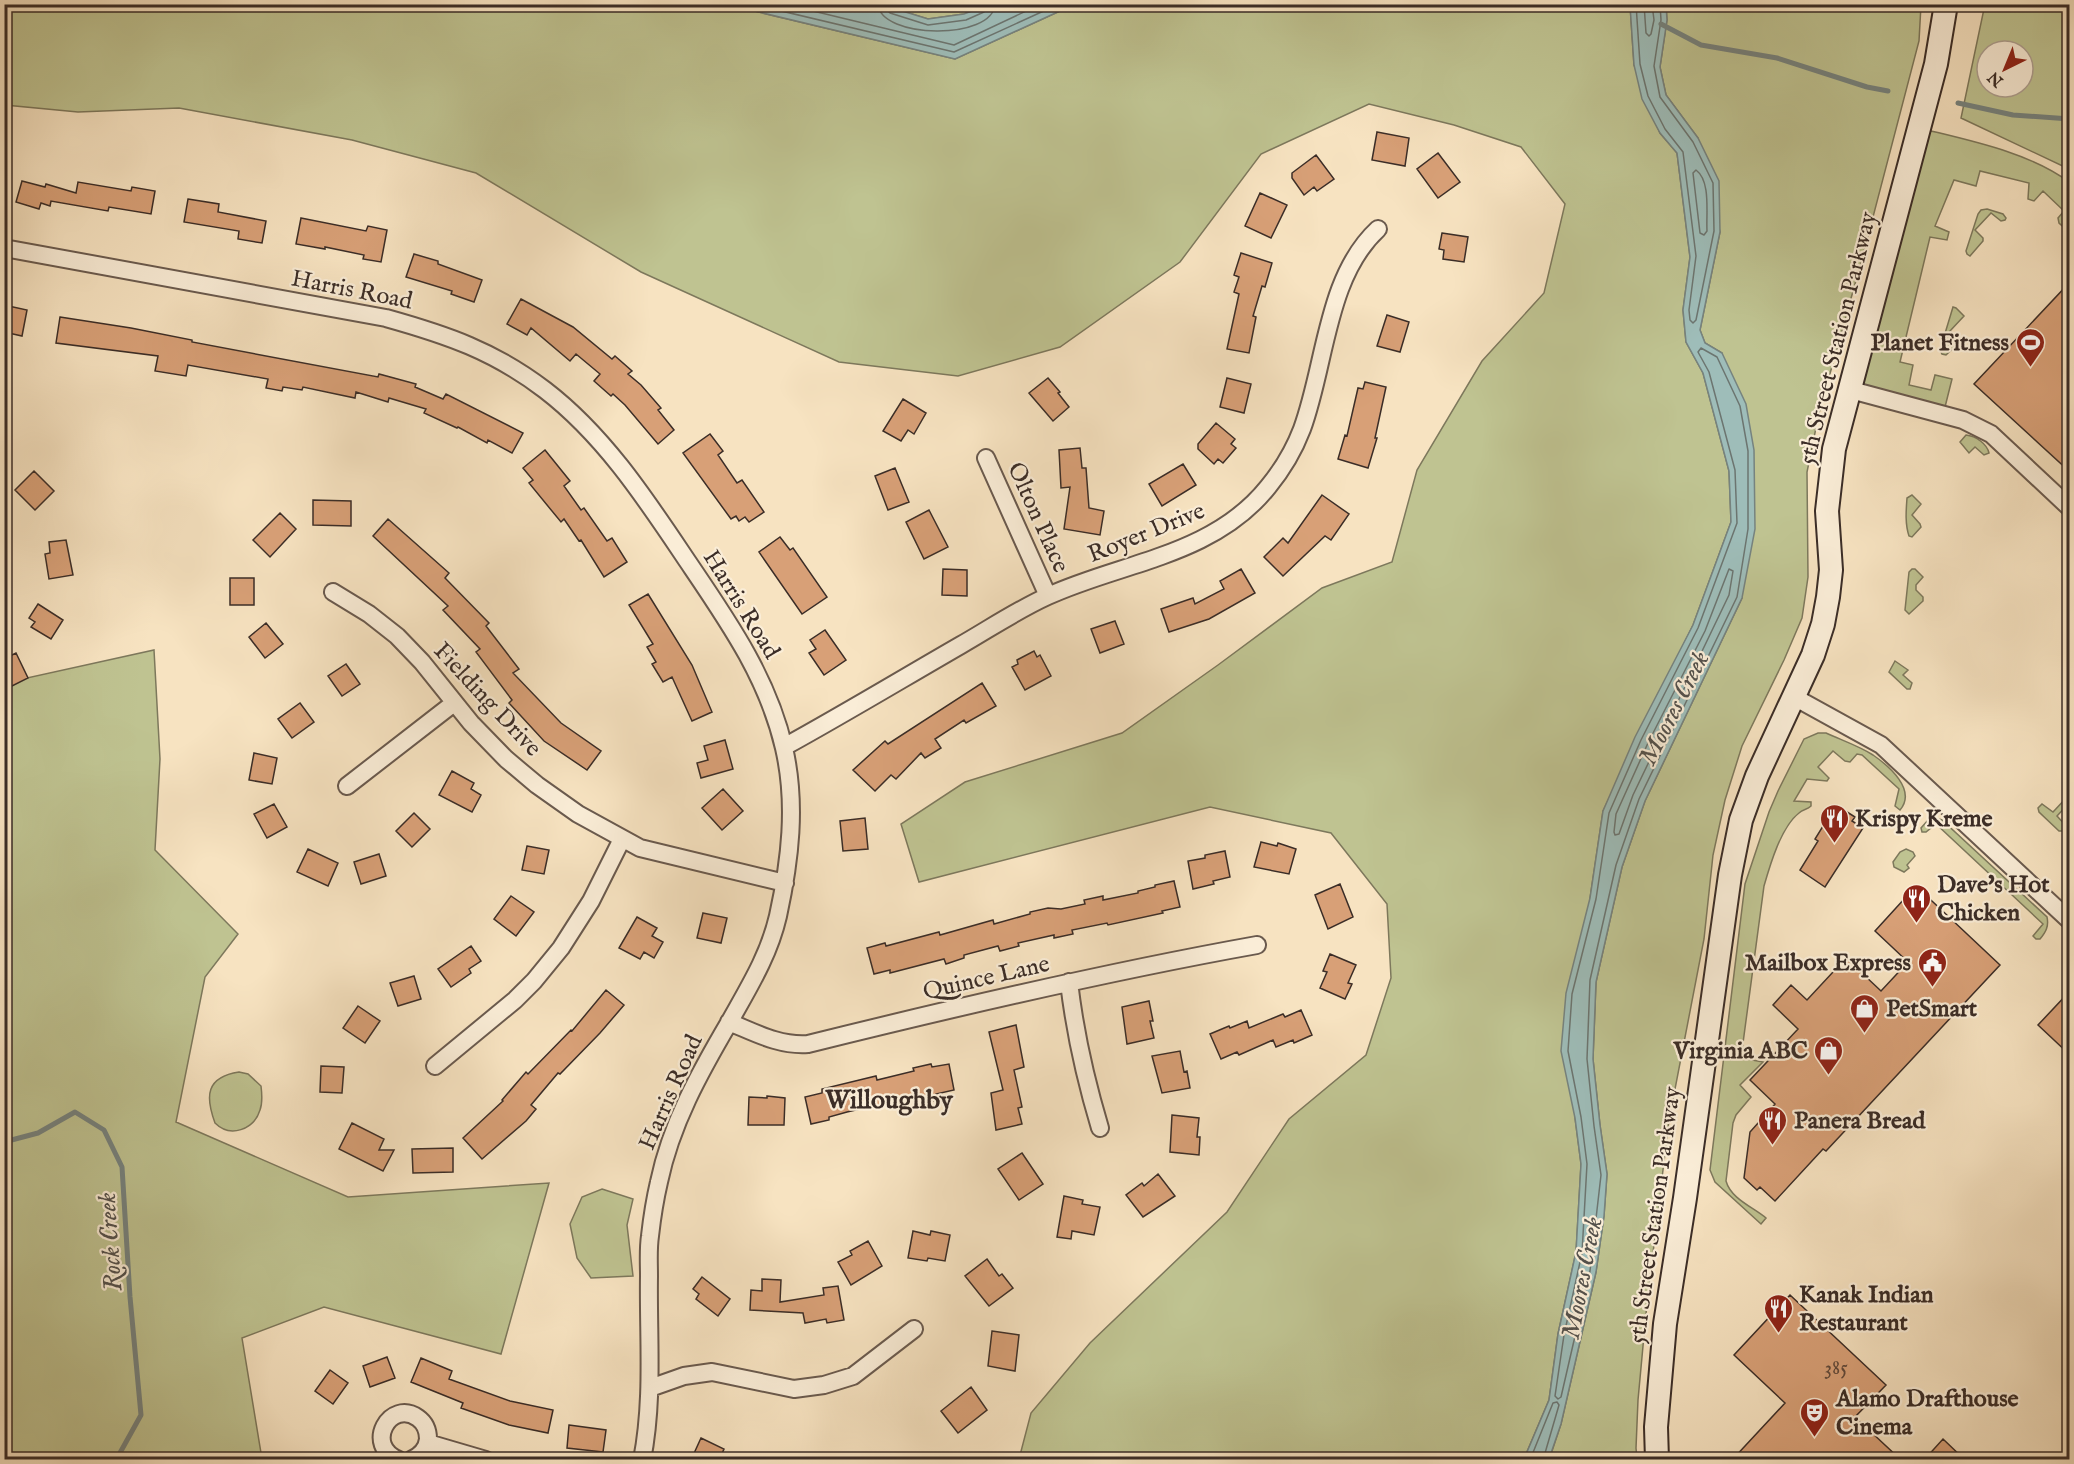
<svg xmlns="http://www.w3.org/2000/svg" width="2074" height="1464" viewBox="0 0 2074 1464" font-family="'IM FELL English',serif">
	<rect width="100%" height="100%" fill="#f7e3c1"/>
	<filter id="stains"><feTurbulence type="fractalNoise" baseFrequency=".00333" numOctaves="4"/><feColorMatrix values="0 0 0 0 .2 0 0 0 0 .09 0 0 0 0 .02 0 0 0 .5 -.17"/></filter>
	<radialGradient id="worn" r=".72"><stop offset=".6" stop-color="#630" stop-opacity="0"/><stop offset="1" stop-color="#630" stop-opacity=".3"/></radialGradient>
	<path fill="#bfc391" stroke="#7d785c" stroke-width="1.5" fill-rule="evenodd" d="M1985,4L2069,5V169L1961,118ZM1987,51H2023V87H1987Z
		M4,5H734L750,10L955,59L1073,5H1630L1634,65L1660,133L1677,153L1690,257L1683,310L1686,342L1703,373L1729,471L1731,522L1693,625L1603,811L1590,898L1575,1118L1581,1164L1576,1252L1558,1334L1549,1400L1524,1459H1019L1031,1413L1090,1343L1227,1212L1289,1119L1366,1055L1391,978L1387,904L1331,833L1210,807L919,882L901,824L965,782L1122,733L1218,665L1322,588L1392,562L1417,470L1482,361L1544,293L1565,204L1521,147L1454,125L1369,104L1261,154L1180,262L1060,347L958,376L839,362L641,272L476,173L352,140L179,108L78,112L5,105Z
		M883,5H987L964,14L928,19Z
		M1666,5H1921L1919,41L1862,259L1819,413L1807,472L1808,577L1802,618L1784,660L1742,746L1725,800L1713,855L1704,939L1669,1120L1647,1303L1638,1400L1636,1448L1637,1459L1549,1460L1561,1424L1596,1272L1604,1216L1607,1174L1600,1125L1593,1059L1596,982L1622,867L1645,801L1742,598L1722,353L1705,343L1700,330L1720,232L1698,138L1666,95L1660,67L1667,20Z
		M1919,128C1967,140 2029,152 2069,182V232L2059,223L2058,218L2064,211L2043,191L2034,201L2028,199L2029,183L1980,171L1976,186L1954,180L1935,226L1949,232L1947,240L1930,237L1900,362L1913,365L1909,385L1931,390L1935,375L1952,379L1943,415L1851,390Z
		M1987,209L2003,214L2006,218L2005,220L2001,221L1991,213L1975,230L1983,238V241L1970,256L1967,254L1966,251L1978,214L1981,210Z
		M1953,307L1956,308L1964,316L1950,331L1958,340V344L1946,355L1942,354L1940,350Z
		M1966,435C1976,436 1987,444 1989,453L1984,455L1975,447L1969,453L1960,442Z
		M1912,495L1921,504L1912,515L1920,524L1921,527L1912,537L1909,536C1905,524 1906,511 1907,498Z
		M1912,569H1915L1923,577L1916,585V590L1923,597V601L1909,614L1905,610L1909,572Z
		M154,650L160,759L155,850L238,934L205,977L176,1122L348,1197L549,1183L501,1354L324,1307L242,1338L262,1459L52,1460V1456L51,1459H12L4,1400V683Z
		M1895,661L1908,670L1903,675L1912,683L1910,689H1907L1889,672Z
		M1818,733H1826C1841,740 1859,746 1873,755C1889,766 1917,790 1900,810L1895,806L1899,789L1862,755L1857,754L1850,762L1845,761L1833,751L1818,767L1829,778L1827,781L1807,779L1794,801L1811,802V806C1807,810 1803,809 1799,813C1781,827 1770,865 1764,886L1741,1058L1763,1062L1740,1085L1751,1097L1736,1115L1733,1123L1726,1181C1731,1199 1753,1207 1766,1218L1761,1224L1715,1182L1710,1170L1745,884L1769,812L1778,791L1804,739Z
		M2069,795V803L2057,816L2067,827L2063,831H2059L2039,812L2038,808L2042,804L2053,812Z
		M1936,818L1942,820L2047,917C2049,926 2046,932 2040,939H2036L2033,936L2043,924L1936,824L1926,832H1922L1921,828L1929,819Z
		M1906,849L1913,852L1915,856L1907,865L1909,868L1904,872L1894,867L1893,862L1900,852Z
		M239,1072L248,1074L261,1086C262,1094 263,1102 260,1110C254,1130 230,1138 215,1123C205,1096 206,1077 239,1072Z
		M602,1189L633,1199L627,1225L633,1276L591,1278L577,1258L570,1224L582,1197Z"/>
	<path fill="#9ebdb9" stroke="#76837f" stroke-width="1.5" d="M734,5H883L928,19L964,14L987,5H1073L955,59L750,10Z
		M1630,5H1666L1667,20L1660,67L1666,95L1698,138L1719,181L1720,232L1700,330L1705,343L1722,353L1746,404L1754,450L1755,529L1742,598L1645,801L1622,867L1596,982L1593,1059L1600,1125L1607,1174L1604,1216L1596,1272L1561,1424L1549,1459H1524L1549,1400L1558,1334L1576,1252L1581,1164L1575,1118L1561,1051L1566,993L1590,898L1603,811L1635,737L1693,625L1731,522L1729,471L1703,373L1686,342L1683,310L1690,257L1677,153L1660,133L1642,99L1634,65Z"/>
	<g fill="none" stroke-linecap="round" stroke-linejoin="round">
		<path stroke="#6c7570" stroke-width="1.5" d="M752,4L954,52L1059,4
			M784,4L954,45L1041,4
			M878,4C880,39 993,41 995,4
			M886,4V9L890,13L928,25L966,20L984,12L987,4
			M1636,4L1640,64L1648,96L1665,129L1683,152L1696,256L1689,310L1690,320L1693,323L1696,320L1714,231L1713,183L1693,142L1660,97L1654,66L1661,20L1660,4
			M1644,4L1646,33L1649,36L1651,34L1654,20L1652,4
			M1696,170C1711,181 1706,213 1707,231L1704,235L1700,233L1693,173Z
			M1701,348L1717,357L1740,406L1748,451V529L1737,597L1639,799L1616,865L1590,980L1587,1059L1594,1126L1601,1175L1590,1271L1561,1397L1558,1399L1555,1396L1564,1335L1582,1253L1587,1164L1581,1117L1568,1051L1572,994L1596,899L1609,813L1641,740L1698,628L1737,523L1735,470L1709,372L1698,352Z
			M1729,569L1733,571L1729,595L1633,795L1619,834L1615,835L1614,832L1616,814L1648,743L1705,631Z
			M1530,1460L1553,1403L1557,1402L1559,1405L1543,1460"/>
		<path stroke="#76837f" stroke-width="5" d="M1661,24L1701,45L1777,58L1867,87L1888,91
			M1958,103L2013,115L2070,119
			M4,1142L38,1133L75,1112L104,1130L122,1167L130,1297L141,1415L116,1460"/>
	</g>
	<path fill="#d8a077" stroke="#3b2d27" stroke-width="1.5" d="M1377,132L1409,138L1405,166L1372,160Z
		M1438,153L1460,182L1438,198L1417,169Z
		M1316,155L1334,179L1317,191L1314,187L1304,195L1292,178V173Z
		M22,181L45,187L46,184L76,193L78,182L131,191L132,187L155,191L151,214L109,207L108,211L51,201L50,206L41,203L39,209L16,202Z
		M1260,193L1287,205L1271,238L1245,226Z
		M188,199L219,204L218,212L266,221L262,243L238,239L239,231L184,222Z
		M301,218L366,231L368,226L387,230L381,262L363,259L364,255L325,247V249L296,244Z
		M1442,233L1468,237L1464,262L1443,259L1444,250L1439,249Z
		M1241,253L1272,263L1265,287L1262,286L1253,316L1256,317L1249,353L1227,349L1239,294L1234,292L1239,277L1234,275Z
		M414,254L438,261V264L482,280L474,302L451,294L452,291L406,277Z
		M2070,282V472L1974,384Z
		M521,299L573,327L612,359L615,356L632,371L628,374L641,385L661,408L658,410L674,430L658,444L625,405L613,394L611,396L594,381L600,374L576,354L570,361L531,328L527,335L507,324Z
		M4,305L27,310L22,336L4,332Z
		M1387,315L1409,322L1400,352L1377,346Z
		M60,317L131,328L192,340V342L378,377L379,374L416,384L415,387L443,399L446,394L523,433L512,453L488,440L487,443L458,427L457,428L424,413L426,409L389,398L388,402L356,392L355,398L303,387L302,390L283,387L282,391L266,388L268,379L188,365L186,376L155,371L158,356L56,343Z
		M1048,378L1060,392L1058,393L1069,407L1053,421L1029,393Z
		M1227,378L1251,384L1244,413L1220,407Z
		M1365,382L1386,387L1375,438H1377L1368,468L1338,459L1345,435L1347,436L1358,388L1363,389Z
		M903,399L926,413L914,434L908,430L901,441L883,431Z
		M1216,423L1235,439L1231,444L1236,448L1223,463L1218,459L1214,464L1198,449V444Z
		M710,434L723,451L718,455L737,483L742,480L764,512L749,522L745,517L739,521L736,516L731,519L683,453Z
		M1080,448L1082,468H1086L1089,508L1104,511L1100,535L1064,529L1070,487L1061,488L1059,450Z
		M545,450L570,481L564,486L581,510L584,508L607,541L612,538L627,562L604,577L581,540L579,541L564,519L561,522L529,483L533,480L523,468Z
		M1183,464L1196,485L1162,506L1149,484Z
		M895,468L909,502L888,510L875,476Z
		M34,471L54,491L35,510L15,490Z
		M1322,495L1349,514L1331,540L1325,536L1283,576L1264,557L1283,538L1288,543Z
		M313,500L351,501V526L313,525Z
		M929,510L948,547L924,559L906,522Z
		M280,513L296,529L270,557L253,540Z
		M388,519L449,573L445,578L489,623L486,626L519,669L513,673L561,723L601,751L587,770L544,741L509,703L512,700L476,652L480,649L443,610L448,606L373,536Z
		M780,537L790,550L793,548L827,597L802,614L759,552Z
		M66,540L73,575L49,579L45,554L50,553L49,542Z
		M943,569L967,570V596L942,595Z
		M1241,569L1255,593L1209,619L1169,632L1161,609L1193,598L1195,604L1224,589L1220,581Z
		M230,578H254V605H230Z
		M648,594L692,665L712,712L692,721L672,677L663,682L652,664L656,662L647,647L653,644L629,605Z
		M38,604L63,620L51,639L31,627L35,622L29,618Z
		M1115,621L1124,644L1100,653L1091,629Z
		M266,623L283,644L265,658L249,637Z
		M825,630L846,660L824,675L809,653L816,649L810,640Z
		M1034,651L1037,657L1040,655L1051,676L1025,690L1012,667L1018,664L1017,660Z
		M16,653L28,678L4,690V659Z
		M346,664L360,684L342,696L328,676Z
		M982,683L996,706L966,723L964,720L935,739L941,748L925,758L921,753L896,779L891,775L875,791L853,770L885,741L888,744Z
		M300,703L314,722L292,738L278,719Z
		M725,740L733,769L701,778L697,763L708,760L704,746Z
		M254,753L277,758L272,784L249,780Z
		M452,771L474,783L471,789L481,795L472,812L439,795Z
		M723,789L743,811L722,830L702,808Z
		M274,804L287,827L267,838L254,814Z
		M1836,805L1855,817L1852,821L1863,828L1825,887L1800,870L1818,841L1815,839Z
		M414,813L430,829L412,847L396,831Z
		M865,818L868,849L843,851L840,821Z
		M1261,842L1277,846L1278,843L1296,849L1289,874L1254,867Z
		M527,846L549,850L544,874L522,870Z
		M308,849L338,863L328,886L297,872Z
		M1225,851L1230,877L1213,881L1214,884L1193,889L1188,861L1205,858V855Z
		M379,854L386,876L361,884L354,862Z
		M1174,881L1180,907L1162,911L1163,913L1108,925L1107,923L1072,930L1073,934L1054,938V935L1018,943L1019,946L1000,951L998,946L964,955V958L946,964L944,959L890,973V970L874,974L867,948L885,943L886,946L939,932L940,935L993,920L994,924L1030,914V912L1048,908L1061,909L1085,904L1084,900L1103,896V900L1138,893V891L1155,887V885Z
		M1340,884L1353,917L1328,929L1315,895Z
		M1916,886L2000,965L1826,1151L1823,1149L1775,1201L1760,1187L1757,1190L1744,1178L1750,1132L1775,1104L1750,1080L1798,1029L1773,1005L1791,985L1807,1000L1846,958L1881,991L1908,962L1875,931Z
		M511,896L534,912L516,936L494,919Z
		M703,913L727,918L721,943L697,938Z
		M637,917L657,928L652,936L663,942L654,958L644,952L640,959L619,948Z
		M471,946L481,961L469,969L471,973L451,987L438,969Z
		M1330,954L1356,965L1348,983L1352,984L1345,999L1320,988L1327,972L1323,971Z
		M414,976L421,999L398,1006L390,983Z
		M606,990L624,1005L600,1033L560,1074L558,1073L531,1105L536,1109L526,1121L482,1159L463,1138L503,1101L502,1100L526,1072L528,1074L571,1030L572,1031Z
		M2070,991V1055L2038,1025Z
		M1149,1001L1153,1021H1150L1154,1038L1127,1044L1122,1007Z
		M358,1006L380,1021L365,1043L343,1028Z
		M1301,1010L1312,1035L1294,1043L1293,1040L1276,1047L1273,1040L1239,1055L1237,1052L1221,1059L1210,1034L1229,1026L1230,1028L1247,1021L1249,1028L1283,1014L1285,1017Z
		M1016,1025L1024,1067L1014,1070L1022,1107L1018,1108L1022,1124L996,1130L991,1093L1003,1090L989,1032Z
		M1180,1051L1184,1072L1187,1071L1190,1088L1162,1093L1152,1056Z
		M931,1064L932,1067L949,1064L954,1090L936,1094L937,1100L923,1103L922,1098L883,1106L882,1104L847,1112L829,1117V1120L811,1124L805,1097L822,1093V1089L876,1076L877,1080L914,1071L913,1068Z
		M321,1066L344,1067L342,1093L320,1092Z
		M767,1096L785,1098L784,1125H748L749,1097L767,1098Z
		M1172,1115L1199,1118L1197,1137H1200L1199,1155L1170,1152Z
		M352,1123L384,1139L379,1150H394L383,1171L339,1149Z
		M453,1148V1172L413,1173L412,1149Z
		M1022,1153L1043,1184L1019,1200L998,1169Z
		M1158,1174L1175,1196L1143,1217L1126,1195L1142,1183L1144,1186Z
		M1064,1196L1083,1200L1082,1204L1100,1207L1094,1235L1072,1231L1071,1239L1057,1237Z
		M913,1231L930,1235L931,1231L950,1235L945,1261L928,1258L927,1261L908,1258Z
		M868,1241L882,1266L851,1285L838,1262L852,1255L850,1251Z
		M987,1259L999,1276L1002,1274L1013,1288L989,1306L965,1276Z
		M702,1277L730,1299L718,1316L696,1299L699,1294L693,1289Z
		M762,1279L781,1280L780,1302L824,1295L823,1288L838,1286L844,1320L827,1323L826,1319L805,1323L803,1313L750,1310L751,1290L762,1291Z
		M1790,1295L1886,1385L1855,1417L1901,1460H1732L1785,1403L1734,1355Z
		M992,1331L1019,1335L1015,1371L988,1366Z
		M387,1357L395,1378L370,1387L363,1366Z
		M421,1358L452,1371L449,1379L510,1401L553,1410L548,1433L509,1425L461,1408L463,1403L411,1382Z
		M330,1370L348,1383L333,1404L315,1391Z
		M971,1387L987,1410L958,1433L941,1411Z
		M569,1425L606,1430L603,1452L567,1448Z
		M701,1438L724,1449L719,1460H691Z
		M1943,1439L1965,1460H1924Z"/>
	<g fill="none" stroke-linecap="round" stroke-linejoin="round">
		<defs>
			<path id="street" d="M4,248L386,318C447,335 494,351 545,390C605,436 647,501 688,562C728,621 768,678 784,748C797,804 790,861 778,916C769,955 749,987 730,1021C700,1072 671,1124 659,1182C655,1199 652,1218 650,1236C648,1249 649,1263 649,1276C648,1337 654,1399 642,1460
				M1851,390L1963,420L1991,434L2070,508
				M986,458L1048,596
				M333,592L369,614L397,636L422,662L471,723L506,759L537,785L578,814L640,848L785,883
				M1794,697L1881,745L2070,921
				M784,747C844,714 902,679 961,645C989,629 1017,610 1048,596C1122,562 1213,556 1268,487C1282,470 1294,450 1302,429C1326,364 1326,277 1378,229
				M347,786L454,703
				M1069,982C1075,1034 1085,1078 1100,1128
				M729,1022C756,1033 779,1046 808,1044C957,1007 1106,972 1257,945
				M435,1066L515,1000L534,981L561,948L591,901L622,839
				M650,1388L684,1376L712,1372L794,1389L824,1385L853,1376L914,1329
				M428,1443L486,1460
				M399,1460C363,1446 390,1398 418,1418C425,1423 428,1430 428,1439C427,1449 420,1456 411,1460"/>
			<path id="secondary" d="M1657,1460L1656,1427L1665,1324L1685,1198L1730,875L1741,820L1757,776L1813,655L1823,624L1828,597L1831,570L1827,511L1834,449L1936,64L1946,4"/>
		</defs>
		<use href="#street" stroke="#6a5a4e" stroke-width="20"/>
		<use href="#secondary" stroke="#3b2d27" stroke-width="26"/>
		<use href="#street" stroke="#faedd7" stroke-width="16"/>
		<use href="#secondary" stroke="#faedd7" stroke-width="22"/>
	</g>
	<defs>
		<symbol id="stadium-pin" viewBox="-11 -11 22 30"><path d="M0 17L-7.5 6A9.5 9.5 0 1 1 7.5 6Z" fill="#8f2418" stroke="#faedd7"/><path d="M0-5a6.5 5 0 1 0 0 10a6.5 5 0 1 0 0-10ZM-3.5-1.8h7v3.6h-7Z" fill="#fff"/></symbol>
		<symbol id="restaurant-pin" viewBox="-11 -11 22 30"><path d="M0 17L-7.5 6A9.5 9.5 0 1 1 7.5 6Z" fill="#8f2418" stroke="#faedd7"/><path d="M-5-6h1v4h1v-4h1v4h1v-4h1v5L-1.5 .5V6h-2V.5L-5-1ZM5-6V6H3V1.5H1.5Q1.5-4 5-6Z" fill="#fff"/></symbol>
		<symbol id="civic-pin" viewBox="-11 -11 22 30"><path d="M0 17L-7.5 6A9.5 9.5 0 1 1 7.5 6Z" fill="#8f2418" stroke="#faedd7"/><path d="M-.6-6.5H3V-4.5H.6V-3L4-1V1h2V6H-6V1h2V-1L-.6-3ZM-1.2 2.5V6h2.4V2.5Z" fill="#fff"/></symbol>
		<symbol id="shop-pin" viewBox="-11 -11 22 30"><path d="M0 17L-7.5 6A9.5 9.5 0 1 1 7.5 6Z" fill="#8f2418" stroke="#faedd7"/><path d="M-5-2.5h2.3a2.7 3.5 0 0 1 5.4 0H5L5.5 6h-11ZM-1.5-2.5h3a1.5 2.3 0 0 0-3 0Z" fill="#fff"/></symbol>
		<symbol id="theatre-pin" viewBox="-11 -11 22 30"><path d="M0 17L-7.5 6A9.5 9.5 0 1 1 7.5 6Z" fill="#8f2418" stroke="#faedd7"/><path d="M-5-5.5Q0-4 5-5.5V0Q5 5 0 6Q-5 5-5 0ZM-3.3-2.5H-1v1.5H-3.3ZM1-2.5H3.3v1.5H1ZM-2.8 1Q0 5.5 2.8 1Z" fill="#fff"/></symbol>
	</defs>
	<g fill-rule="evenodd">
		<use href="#stadium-pin" x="2014" y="326" width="33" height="45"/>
		<use href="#restaurant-pin" x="1818" y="802" width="33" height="45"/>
		<use href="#restaurant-pin" x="1900" y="882" width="33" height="45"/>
		<use href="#civic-pin" x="1916" y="946" width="33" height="45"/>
		<use href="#shop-pin" x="1848" y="992" width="33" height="45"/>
		<use href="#shop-pin" x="1812" y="1034" width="33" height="45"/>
		<use href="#restaurant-pin" x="1756" y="1104" width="33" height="45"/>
		<use href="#restaurant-pin" x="1762" y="1292" width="33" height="45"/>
		<use href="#theatre-pin" x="1798" y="1396" width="33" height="45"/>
	</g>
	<g text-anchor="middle" stroke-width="4.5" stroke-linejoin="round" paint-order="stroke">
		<g font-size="21" fill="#624a3b">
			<text x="1836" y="1374">385</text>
		</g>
		<g font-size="24" fill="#3b2d27" stroke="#faedd7">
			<text transform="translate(352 289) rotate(11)" y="8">Harris Road</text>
			<text transform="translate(1837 338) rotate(-76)" y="8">5th Street Station Parkway</text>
			<text transform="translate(1039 517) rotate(66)" y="8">Olton Place</text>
			<text transform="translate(1146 532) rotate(-22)" y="8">Royer Drive</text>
			<text transform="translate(742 604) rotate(58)" y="8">Harris Road</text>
			<text transform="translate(488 699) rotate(47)" y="8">Fielding Drive</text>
			<text transform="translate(986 977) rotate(-13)" y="8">Quince Lane</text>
			<text transform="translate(670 1092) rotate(-66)" y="8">Harris Road</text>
			<text transform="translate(1654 1215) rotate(-82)" y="8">5th Street Station Parkway</text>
		</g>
		<g font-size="24" font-weight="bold" fill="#3b2d27" stroke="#faedd7" text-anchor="start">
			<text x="2009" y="350" text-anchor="end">Planet Fitness</text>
			<text x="1855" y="826">Krispy Kreme</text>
			<text x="1937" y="892">Dave's Hot<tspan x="1937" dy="28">Chicken</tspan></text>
			<text x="1911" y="970" text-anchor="end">Mailbox Express</text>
			<text x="1886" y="1016">PetSmart</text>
			<text x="1808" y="1058" text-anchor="end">Virginia ABC</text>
			<text x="1794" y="1128">Panera Bread</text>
			<text x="1799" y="1302">Kanak Indian<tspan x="1799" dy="28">Restaurant</tspan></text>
			<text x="1836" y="1406">Alamo Drafthouse<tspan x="1836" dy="28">Cinema</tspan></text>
		</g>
		<g font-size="26" font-style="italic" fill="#54514c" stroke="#faedd7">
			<text transform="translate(1673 708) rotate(-63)" y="9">Moores Creek</text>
			<text transform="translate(109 1242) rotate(-94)" y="9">Rock Creek</text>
			<text transform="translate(1581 1278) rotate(-79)" y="9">Moores Creek</text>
		</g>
		<g font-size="26" font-weight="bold" fill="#3b2d27" stroke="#faedd7">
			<text x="889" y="1108">Willoughby</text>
		</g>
	</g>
	<rect width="2074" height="1464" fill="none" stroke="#f7e3c1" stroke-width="24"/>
	<rect x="6" y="6" width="2062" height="1452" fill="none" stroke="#3b2d27" stroke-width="3"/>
	<rect x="12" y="12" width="2050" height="1440" fill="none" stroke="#3b2d27" stroke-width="1.5"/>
	<g transform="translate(2005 69) rotate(223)"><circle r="28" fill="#faedd7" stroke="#aea091" stroke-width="1.5"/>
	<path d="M0-4.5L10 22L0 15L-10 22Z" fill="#8f2418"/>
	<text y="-9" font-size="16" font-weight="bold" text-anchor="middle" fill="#3b2d27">N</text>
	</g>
	<rect width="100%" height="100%" filter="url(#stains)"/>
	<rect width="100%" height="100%" fill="url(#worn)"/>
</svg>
